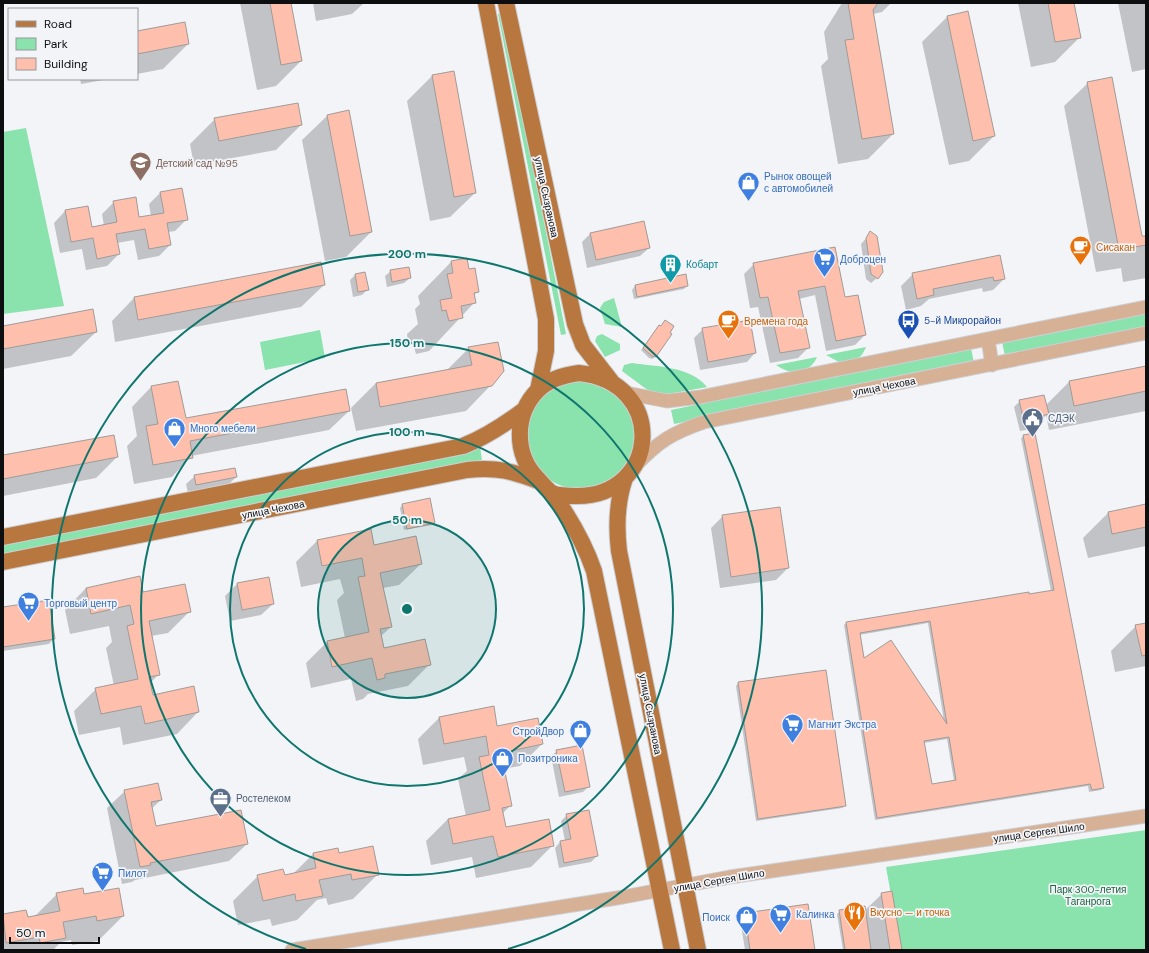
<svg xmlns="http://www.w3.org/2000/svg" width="1149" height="953" viewBox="0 0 1149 953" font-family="'DM Sans',sans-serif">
	<rect width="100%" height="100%" fill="#f2f4f8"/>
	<path fill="#8ae2ad" d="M503,13L566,334L561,335L498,14Z
		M26,128L64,306L3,314V132Z
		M614,298L622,327L605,324L600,308L604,302Z
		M1146,313V328L1005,356L1002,342Z
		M320,330L325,358L265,370L260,342Z
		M602,334L620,344V350L605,357L595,341L597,336Z
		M866,347C860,362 853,360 839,362L826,355Z
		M971,348L974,363L674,424L671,410Z
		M817,357C809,375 791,376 776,365Z
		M632,363C658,367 690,366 707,387L663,395L653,394L622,371L624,365Z
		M526 435a54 54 0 1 1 108 0a54 54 0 1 1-108 0Z
		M480,447L482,460L3,556V542Z
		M1146,830V950H901L886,867Z"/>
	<path fill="#0003" fill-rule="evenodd" d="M240,3H290L301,61L276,86L257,90Z
		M313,3H364L352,14L316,21Z
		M842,3H891L882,12L873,14L893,134L868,159L838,164L821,66L828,59L824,32Z
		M1018,3H1073L1080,37L1055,62L1031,67Z
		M1118,3H1146V69L1132,72Z
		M968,13L994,136L969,161L949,165L922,42L947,17Z
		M137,32L188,44L163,69L137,74Z
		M453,72L475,193L450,217L430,221L407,101L432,76Z
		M80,79H109L81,84Z
		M1088,83L1141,238L1146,237V278L1123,282L1121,268L1096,272L1064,106Z
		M327,116L371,232L346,257L325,261L302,140Z
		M215,119L301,125L276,150L194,165L190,144Z
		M160,193L187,219L175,231L168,232L170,245L159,256L138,260L134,240L117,243L119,254L107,266L86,270L82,249L60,253L54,223L65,211L92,228L104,226L102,214L114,202L139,218L151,216L149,204Z
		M871,233L877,278L871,283L866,279L861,244Z
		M590,234L649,248L640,256L587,268L582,242Z
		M834,248L844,298L865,335L855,345L826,351L815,295L799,299L809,347L798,358L770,363L758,307L750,308L744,274L754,264Z
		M1000,256L1004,279L993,290L983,292L982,288L929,299L921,306L906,310L901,286L913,274Z
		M451,262L468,271L478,291L473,296L474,303L429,351L416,354L413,343H408L407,334L418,324L415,309L420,304L418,296Z
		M391,271L410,278L404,283L387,287L385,276Z
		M355,275L368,289L362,295L353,297L350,280Z
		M324,285L301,307L115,342L112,321L134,298Z
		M635,286H687L684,289L634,299L632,290Z
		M659,326L655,356L653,359L649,358L641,350Z
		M3,327L96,332L71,356L3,369Z
		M703,329L755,353L747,362L700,370L694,338Z
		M469,348L491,385L466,411L356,431L351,408L376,383L447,370Z
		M1146,367V411L1049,430L1046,415L1036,428L1020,431L1014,407L1020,401L1046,405L1069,382Z
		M178,382L185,420L349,411L329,430L191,456L172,477L134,484L127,446L137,436L132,407L151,387Z
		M1024,436L1103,787L1101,790L1089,792L1088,786L875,820L844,625L846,623L1051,591L1021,438ZM928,623L944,721L863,660L859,635ZM947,739L954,781L931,785L924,743Z
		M3,457H117L96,478L3,496Z
		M195,476L236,477L227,486L188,493L186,484Z
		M429,500L434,522L432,525L404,530L400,508L402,505Z
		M1146,505V546L1088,558L1083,538L1108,513Z
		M723,516L788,568L776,580L720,588L711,528Z
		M317,541L374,546L421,564L399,585L383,588L391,627L380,637L383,649L430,664L408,686L368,694L363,699L356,701L351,679L311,688L306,663L327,642L345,638L337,600L344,593L340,579L301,587L296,562Z
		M268,578L273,604L261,615L230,621L225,596L237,584Z
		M86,588L142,594L190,611L168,633L151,636L159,674L149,684L152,696L193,688L198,712L177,734L123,745L120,727L79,735L74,711L96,689L114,686L106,648L112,642L109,626L70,634L65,610Z
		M3,608L54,638L49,644L3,651Z
		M1146,624V666L1115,672L1111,651L1136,626Z
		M738,683L845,806L842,808L756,821L736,686Z
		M439,718L497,727L542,744L520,766L503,769L511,805L502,814L505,829L553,845L531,867L476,878L472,857L431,865L426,841L448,819L466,816L458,779L467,771L464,757L423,765L418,739Z
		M557,751L589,786L583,792L559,797L551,756Z
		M125,791L161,800L151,809L155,828L247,844L229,861L135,880L132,882L122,884L107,808Z
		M567,815L597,856L591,862L559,868L555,848L560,842L565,841L561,821Z
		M337,849L338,855L378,874L353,899L328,905L326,898L317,900L297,920L272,926L270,919L238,925L233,901L258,876H284L293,874L313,854Z
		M57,894L83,896L123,916L98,941L72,945L71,940L61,942L53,950H3V915L26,911L27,918L34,917Z
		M882,894L901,950H843L837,914L840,911H864Z
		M746,914L813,950H745L740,919Z"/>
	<path fill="#fec0ac" stroke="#a09b99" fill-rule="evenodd" d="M270,3H291L302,61L281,65Z
		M848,3H878L873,10L894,134L862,139L845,40L854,39Z
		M1048,3H1074L1081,38L1055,42Z
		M968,11L995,136L973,141L947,16Z
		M185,22L189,44L137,54V31Z
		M454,71L476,193L454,197L432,75Z
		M1112,77L1142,236H1146V245L1119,250L1087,82Z
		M298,103L302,125L219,141L214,118Z
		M349,110L372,232L350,236L327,115Z
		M182,188L188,220L167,223L171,245L149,249L145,229L116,234L120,254L97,259L93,238L71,242L65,210L88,206L92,227L117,222L113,201L136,197L139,217L164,213L160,192Z
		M644,221L650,248L596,260L590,233Z
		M870,231L877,236L883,272L878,279L871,274L866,238Z
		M835,247L845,297L858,295L866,335L836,341L825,286L798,291L810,348L780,353L768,297L760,298L753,263Z
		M1000,255L1005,279L994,281L993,277L933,289L934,295L917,299L912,273Z
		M467,258L469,269L475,268L479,292L474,293L476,303L461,306L463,318L449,321L446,310L442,311L440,300L452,298L447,274L453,273L451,261Z
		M321,262L325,285L138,320L134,297Z
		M409,267L411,278L392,282L390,270Z
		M365,272L369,290L358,292L355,274Z
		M686,274L688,286L637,297L635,285Z
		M93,309L97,332L3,349V326Z
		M665,320L674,326L670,333L672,334L656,357L652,356L643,348L659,325L661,326Z
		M750,320L756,353L708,362L702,328Z
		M498,342L504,371L492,386L380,407L376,383L472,365L468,347Z
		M1146,366V391L1074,406L1069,381Z
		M178,381L186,418L346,389L350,411L190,441L193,458L153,465L146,426L158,424L151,386Z
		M1044,395L1049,414L1041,416L1043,422L1025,426L1019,400Z
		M1035,433L1104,788L1092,790L1090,784L877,818L846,622L1029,592V594L1054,590L1023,435ZM930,621L947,724L891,640L864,658L860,633ZM949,737L956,780L932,784L924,741Z
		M114,435L118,457L3,479V455Z
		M235,468L237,477L196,485L194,475Z
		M430,498L435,523L407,529L402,504Z
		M1146,504V527L1112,534L1108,512Z
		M780,507L789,568L731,577L722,515Z
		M371,529L374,545L416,536L422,564L380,573L392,627L380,629L384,648L425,639L431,665L385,674V678L377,680L372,658L332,667L327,641L369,632L358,577L365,576L362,558L322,566L317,540Z
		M140,576L143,592L185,584L191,612L149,621L160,675L149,677L153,695L194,686L199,712L145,724L141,706L101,714L95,688L138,679L127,626L134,624L130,605L91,614L86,588Z
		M269,577L274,604L242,610L237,583Z
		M49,600L55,639L3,647V607Z
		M1146,623V655L1142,656L1135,625Z
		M826,670L846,806L758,819L738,682Z
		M494,706L497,726L538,718L543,744L501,753L512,806L502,808L506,827L549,819L554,846L498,857L493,836L453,844L448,819L490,810L479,757L489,755L486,736L444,744L439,717Z
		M582,745L590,787L565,792L556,750Z
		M158,783L162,800L151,802L156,826L241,810L248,844L150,863L151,865L140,867L124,790Z
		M589,810L598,856L564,863L560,841L571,839L566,814Z
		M373,846L379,875L352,880L351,874L319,880L323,896L296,901L295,894L263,901L257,875L283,869L285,875L316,868L313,853L338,848L339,853Z
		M83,888L84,894L119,888L124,916L97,921L96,916L63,922L66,938L40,943L39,937L6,943L3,914L26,910L28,917L60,911L56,893Z
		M892,891L902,950H890L881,893Z
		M808,904L815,950H750L745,913Z
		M865,906L871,950H845L839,910Z"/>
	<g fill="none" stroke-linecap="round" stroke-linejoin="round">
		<defs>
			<path id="minor" d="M988,339L992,365
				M626,393L667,401L700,397L1146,307
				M635,466C659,441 672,433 704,422L1146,333
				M292,950L623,897L730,877L1146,816"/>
			<path id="major" d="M486,3L546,319V351L538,390
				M506,3L575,324L583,345L611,381
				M579,373C668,382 660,497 576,496C570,496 558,496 552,493C547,490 541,482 537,478C514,454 514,414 538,390C549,379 564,375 579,373Z
				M625,478C617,501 616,526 619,551L698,950
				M552,493C570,518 584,542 594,571L672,950
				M3,537L463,446C486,437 504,425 524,410
				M3,562L467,470C498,467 512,471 541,482"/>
		</defs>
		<use href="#minor" stroke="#cdcfd3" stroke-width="15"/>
		<use href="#major" stroke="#cdcfd3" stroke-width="18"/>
		<use href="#minor" stroke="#d6b195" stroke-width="13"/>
		<use href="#major" stroke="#b8773f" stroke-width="16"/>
	</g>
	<circle cx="407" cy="609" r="89" fill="#0f766e" fill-opacity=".12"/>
	<g fill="none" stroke="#0f766e" stroke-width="2">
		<circle cx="407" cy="609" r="89"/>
		<circle cx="407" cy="609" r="177"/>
		<circle cx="407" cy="609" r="266"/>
		<path d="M306 949A355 355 0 1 1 508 949"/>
	</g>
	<defs>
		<symbol id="school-pin" viewBox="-11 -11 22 30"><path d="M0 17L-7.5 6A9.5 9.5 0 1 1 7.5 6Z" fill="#8d6e63" stroke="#f2f4f8"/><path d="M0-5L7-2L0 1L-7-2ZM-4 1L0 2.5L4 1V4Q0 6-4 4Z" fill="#fff"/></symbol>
		<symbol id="shop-pin" viewBox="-11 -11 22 30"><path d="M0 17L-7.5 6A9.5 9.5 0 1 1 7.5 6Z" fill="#3f7fe0" stroke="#f2f4f8"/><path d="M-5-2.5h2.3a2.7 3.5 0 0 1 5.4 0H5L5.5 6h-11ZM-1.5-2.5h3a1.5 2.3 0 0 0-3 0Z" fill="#fff"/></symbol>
		<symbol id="cafe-pin" viewBox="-11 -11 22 30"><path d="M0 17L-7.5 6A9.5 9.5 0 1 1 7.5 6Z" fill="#e8710a" stroke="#f2f4f8"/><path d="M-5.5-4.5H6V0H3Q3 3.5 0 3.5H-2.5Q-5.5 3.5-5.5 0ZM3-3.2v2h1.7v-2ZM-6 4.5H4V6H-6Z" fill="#fff"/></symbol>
		<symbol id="supermarket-pin" viewBox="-11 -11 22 30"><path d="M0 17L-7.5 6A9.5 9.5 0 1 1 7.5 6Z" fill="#3f7fe0" stroke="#f2f4f8"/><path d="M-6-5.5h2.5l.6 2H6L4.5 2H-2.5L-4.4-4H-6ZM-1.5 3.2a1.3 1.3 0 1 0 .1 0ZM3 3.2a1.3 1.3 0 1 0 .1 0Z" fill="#fff"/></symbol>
		<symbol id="building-pin" viewBox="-11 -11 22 30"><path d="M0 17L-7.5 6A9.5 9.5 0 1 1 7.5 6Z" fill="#0f9aa8" stroke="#f2f4f8"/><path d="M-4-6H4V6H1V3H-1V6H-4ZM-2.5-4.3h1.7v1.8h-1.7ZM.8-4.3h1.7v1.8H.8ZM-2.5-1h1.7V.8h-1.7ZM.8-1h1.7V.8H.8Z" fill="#fff"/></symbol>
		<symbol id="bus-pin" viewBox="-11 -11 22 30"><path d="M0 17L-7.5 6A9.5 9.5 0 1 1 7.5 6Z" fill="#1a4fb4" stroke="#f2f4f8"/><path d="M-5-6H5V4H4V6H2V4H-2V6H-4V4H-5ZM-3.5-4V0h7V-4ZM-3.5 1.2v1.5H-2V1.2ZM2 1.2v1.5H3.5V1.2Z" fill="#fff"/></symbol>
		<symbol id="civic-pin" viewBox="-11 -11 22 30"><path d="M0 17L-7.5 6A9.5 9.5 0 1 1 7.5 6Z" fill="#5c6f8a" stroke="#f2f4f8"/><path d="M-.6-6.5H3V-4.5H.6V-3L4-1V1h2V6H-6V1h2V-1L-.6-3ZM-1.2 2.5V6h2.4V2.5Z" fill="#fff"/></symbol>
		<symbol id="office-pin" viewBox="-11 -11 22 30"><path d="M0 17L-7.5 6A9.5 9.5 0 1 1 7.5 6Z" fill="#5c6f8a" stroke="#f2f4f8"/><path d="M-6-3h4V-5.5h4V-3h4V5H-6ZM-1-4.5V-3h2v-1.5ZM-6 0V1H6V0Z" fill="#fff"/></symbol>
		<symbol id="restaurant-pin" viewBox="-11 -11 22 30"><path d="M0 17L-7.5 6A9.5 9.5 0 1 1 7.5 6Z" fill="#e8710a" stroke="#f2f4f8"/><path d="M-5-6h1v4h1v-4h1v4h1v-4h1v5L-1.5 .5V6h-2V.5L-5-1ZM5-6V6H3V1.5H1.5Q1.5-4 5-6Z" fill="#fff"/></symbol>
	</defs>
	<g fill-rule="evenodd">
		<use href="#school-pin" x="128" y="150" width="25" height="34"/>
		<use href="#shop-pin" x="736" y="170" width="25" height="34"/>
		<use href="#cafe-pin" x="1068" y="234" width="25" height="34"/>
		<use href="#supermarket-pin" x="812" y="246" width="25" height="34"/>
		<use href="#building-pin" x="658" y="252" width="25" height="34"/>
		<use href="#bus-pin" x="896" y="308" width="25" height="34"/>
		<use href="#cafe-pin" x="716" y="308" width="25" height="34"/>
		<use href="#civic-pin" x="1020" y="406" width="25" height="34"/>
		<use href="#shop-pin" x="162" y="416" width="25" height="34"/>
		<use href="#supermarket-pin" x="16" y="590" width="25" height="34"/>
		<use href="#supermarket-pin" x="780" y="712" width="25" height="34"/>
		<use href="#shop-pin" x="568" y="718" width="25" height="34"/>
		<use href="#shop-pin" x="490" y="746" width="25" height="34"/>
		<use href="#office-pin" x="208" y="786" width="25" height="34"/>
		<use href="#supermarket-pin" x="90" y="860" width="25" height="34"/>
		<use href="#restaurant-pin" x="842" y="900" width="25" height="34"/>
		<use href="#supermarket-pin" x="768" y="902" width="25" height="34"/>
		<use href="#shop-pin" x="734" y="904" width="25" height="34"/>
	</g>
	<g text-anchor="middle" stroke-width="3.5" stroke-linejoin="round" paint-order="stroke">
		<g font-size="10" fill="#785e54" stroke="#f2f4f8" text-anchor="start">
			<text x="156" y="167">Детский сад №95</text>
		</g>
		<g font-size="10" fill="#366cbe" stroke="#f2f4f8" text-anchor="start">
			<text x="764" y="180">Рынок овощей<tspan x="764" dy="12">с автомобилей</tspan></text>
			<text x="840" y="263">Доброцен</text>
			<text x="190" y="432">Много мебели</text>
			<text x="44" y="607">Торговый центр</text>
			<text x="808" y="728">Магнит Экстра</text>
			<text x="564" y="735" text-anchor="end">СтройДвор</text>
			<text x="518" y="762">Позитроника</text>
			<text x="118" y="877">Пилот</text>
			<text x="796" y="918">Калинка</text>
			<text x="730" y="921" text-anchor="end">Поиск</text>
		</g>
		<g font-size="10" fill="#0d0e0f" stroke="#f2f4f8">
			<text transform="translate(547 197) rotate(78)" y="4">улица Сызранова</text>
			<text transform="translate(884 386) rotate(-11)" y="4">улица Чехова</text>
			<text transform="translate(273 509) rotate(-11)" y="4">улица Чехова</text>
			<text transform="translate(651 714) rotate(79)" y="4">улица Сызранова</text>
			<text transform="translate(1039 832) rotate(-8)" y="4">улица Сергея Шило</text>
			<text transform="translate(719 880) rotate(-10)" y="4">улица Сергея Шило</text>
		</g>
		<g font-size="10" fill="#c56008" stroke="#f2f4f8" text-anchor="start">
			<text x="1096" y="251">Сисакан</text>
			<text x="744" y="325">Времена года</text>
			<text x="870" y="916">Вкусно — и точка</text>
		</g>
		<g font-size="10" fill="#0d838f" stroke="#f2f4f8" text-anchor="start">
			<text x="686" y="268">Кобарт</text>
		</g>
		<g font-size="10" fill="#164399" stroke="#f2f4f8" text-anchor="start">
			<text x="924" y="324">5-й Микрорайон</text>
		</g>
		<g font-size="10" fill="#4e5e75" stroke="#f2f4f8" text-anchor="start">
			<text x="1048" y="422">СДЭК</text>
			<text x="236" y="802">Ростелеком</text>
		</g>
		<g font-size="10" fill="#19633e" stroke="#f2f4f8">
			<text x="1088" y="893">Парк 300-летия<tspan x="1088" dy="12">Таганрога</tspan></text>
		</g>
	</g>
	<circle cx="407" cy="609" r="6" fill="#0f766e" stroke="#f2f4f8" stroke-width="2"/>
	<g font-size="12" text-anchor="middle" font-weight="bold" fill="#0f766e" stroke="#f2f4f8" stroke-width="3.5" stroke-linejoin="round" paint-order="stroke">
		<text x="407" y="258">200 m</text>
		<text x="407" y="347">150 m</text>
		<text x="407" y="436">100 m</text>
		<text x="407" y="524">50 m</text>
	</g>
	<rect width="1149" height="953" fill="none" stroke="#0d0e0f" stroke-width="8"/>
	<rect x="8" y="8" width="130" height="72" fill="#f2f4f8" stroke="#96989b"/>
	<rect x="16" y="21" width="20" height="6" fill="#b8773f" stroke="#96989b"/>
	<text x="44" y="28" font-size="12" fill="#0d0e0f">Road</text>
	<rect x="16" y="38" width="20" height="12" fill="#8ae2ad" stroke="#96989b"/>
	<text x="44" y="48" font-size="12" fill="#0d0e0f">Park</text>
	<rect x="16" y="58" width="20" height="12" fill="#fec0ac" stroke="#96989b"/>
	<text x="44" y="68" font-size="12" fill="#0d0e0f">Building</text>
	<path d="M10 937v6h89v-6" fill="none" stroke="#0d0e0f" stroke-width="2"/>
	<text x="16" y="937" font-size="12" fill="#0d0e0f" stroke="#f2f4f8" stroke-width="3" paint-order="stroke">50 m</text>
</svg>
